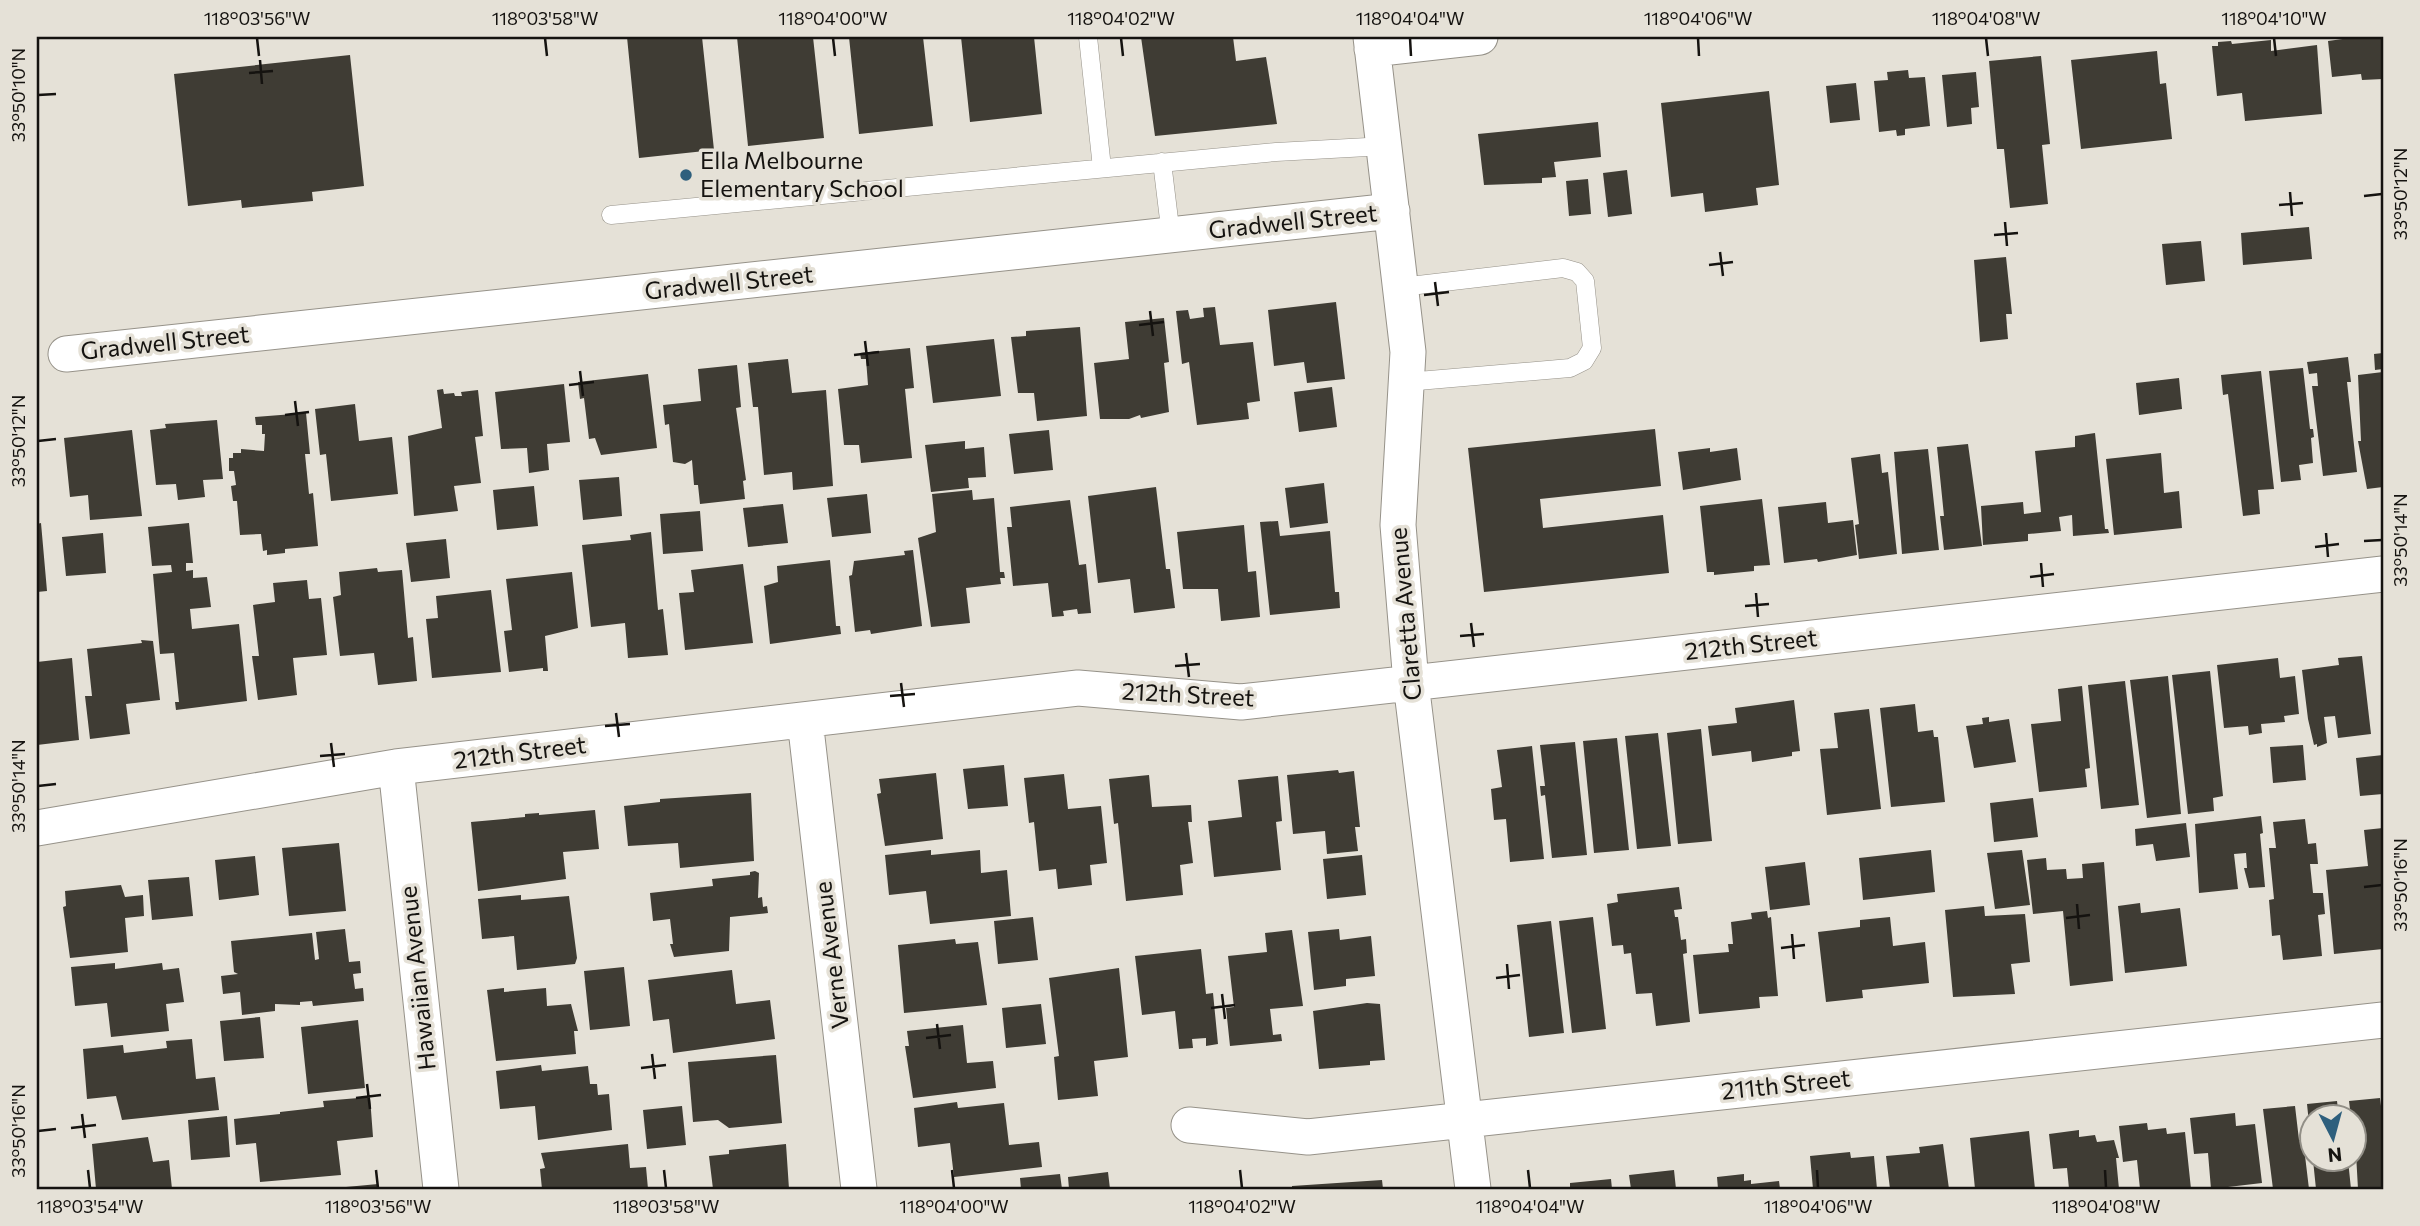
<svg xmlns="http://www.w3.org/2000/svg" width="2420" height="1226" viewBox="0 0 2420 1226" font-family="Commissioner,sans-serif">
	<rect width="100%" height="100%" fill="#e5e1d7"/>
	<path fill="#3f3c34" d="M627,37H702L714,150L639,158Z
		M737,37H813L824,138L748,146Z
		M849,37H923L933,126L859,134Z
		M961,37H1034L1042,114L970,122Z
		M1141,37H1233L1236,61L1266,57L1277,124L1155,136Z
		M2357,37H2383V79L2362,80L2361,74L2332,77L2328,41Z
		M2271,40V51L2317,45L2322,114L2245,121L2242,93L2217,96L2212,46H2218V42L2231,41L2232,44Z
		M2157,51L2160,84L2166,83L2172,139L2081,149L2071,60Z
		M350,55L364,186L312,192L313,201L242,208L241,200L188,206L174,74Z
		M2041,56L2050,144L2042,145L2048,204L2010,208L2004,149H1997L1989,61Z
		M1908,70L1909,78L1925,77L1930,126L1905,129V135L1897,136L1896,130L1879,132L1874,81L1888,80L1887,72Z
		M1976,72L1979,107L1971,108L1972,124L1947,127L1942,75Z
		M1856,83L1860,120L1830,123L1826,86Z
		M1769,91L1779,185L1756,188L1758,205L1705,212L1703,193L1671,197L1661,103Z
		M1598,122L1601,157L1554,162L1556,177L1542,178V183L1484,185L1478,134Z
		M1627,170L1632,214L1608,217L1603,173Z
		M1588,179L1591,214L1569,216L1566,181Z
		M2309,227L2312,259L2243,265L2241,233Z
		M2201,241L2205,281L2166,285L2162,244Z
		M2006,257L2012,314H2006L2008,339L1980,342L1974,260Z
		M1336,302L1345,379L1307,383L1304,362L1274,366L1268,310Z
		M1215,307L1220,345L1253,342L1260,401L1247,403L1249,419L1197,425L1189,362L1182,364L1176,311L1188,310L1190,319L1204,317L1203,308Z
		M1164,318L1169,362L1164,363L1169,412L1141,418L1140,415L1129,419H1100L1094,363L1129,359L1125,322Z
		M1080,327L1087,416L1037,421L1034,393H1018L1011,337L1026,336V331Z
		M994,339L1001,396L933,403L926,346Z
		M910,348L914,388L905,389L912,458L861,463L859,445H844L838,389L868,385L866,359H861L860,353Z
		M2383,353V369L2375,370L2374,354Z
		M2348,357L2351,382H2347L2357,472L2323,476L2312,386H2318L2317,373L2309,374L2307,362Z
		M788,359L792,393L826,390L833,486L793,490L792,472L764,475L758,407H753L748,363Z
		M737,365L741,407L736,408L746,480L743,481L745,499L700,504L698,485H694L692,460L685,464L673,462L669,424L665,425L663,405L701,401L698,369Z
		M2303,368L2310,429H2313L2314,437L2311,438L2313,463L2299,465L2301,480L2281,482L2269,371Z
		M2261,371L2274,489L2258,490L2260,514L2243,516L2228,394L2223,395L2221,375Z
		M2383,372V487L2367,489L2358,441H2361L2358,375Z
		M648,374L657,448L601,455L595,438L589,439L584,398L580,399L578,382Z
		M2179,378L2182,409L2139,415L2136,383Z
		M564,384L570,442L547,444L549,470L529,473L527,448L501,449L495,392Z
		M1332,387L1337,427L1299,432L1294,392Z
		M443,389L444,394L454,393L455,396H462L461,392L478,390L483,436L475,437L481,483L454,486L458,511L414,516L408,436L442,428L437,390Z
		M355,404L359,441L392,437L398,494L331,501L326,454L320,455L315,409Z
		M306,413L310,454H305L309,494L313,493L318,546L285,549V553L267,555V550L263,551L261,534L240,535L237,501H233L231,486L236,485L234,471H229V458H233V453H241V449L264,451L265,434H262V425H256L255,417Z
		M217,420L223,479L203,480L205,497L178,500L176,484L156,485L150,430L166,428L165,424Z
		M1655,429L1661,486L1540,499L1543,528L1663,515L1669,573L1484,592L1468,448Z
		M132,430L142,516L90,520L88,495L70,497L64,438Z
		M1049,430L1053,470L1014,474L1009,434Z
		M2095,433L2105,529H2108L2109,533L2073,536L2072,515L2059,517L2061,531L2028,534V541L1983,545L1981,506L2023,502L2024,514L2041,512L2035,451L2075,447V436Z
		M965,441V449L984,447L986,477L968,478L969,488L931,492L925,445Z
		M1968,444L1982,546L1944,550L1940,516H1944L1937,447Z
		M1710,448V452L1737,448L1741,480L1683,490L1678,452Z
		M1928,449L1939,550L1902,554L1894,452Z
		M2161,453L2164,493L2179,491L2182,528L2114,535L2106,459Z
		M1880,454L1882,473L1888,472L1897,554L1859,559L1855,525L1859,524L1851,458Z
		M619,477L622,516L583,520L579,480Z
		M1324,483L1328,523L1290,528L1285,488Z
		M534,486L538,526L497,530L493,490Z
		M1156,487L1166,569H1170L1175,608L1134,613L1130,579L1098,583L1088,496Z
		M972,490L973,500L994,498L1000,572H1004L1005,578H1000L1001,584L966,588L970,623L931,627L918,538L936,532L932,494Z
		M867,494L871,533L832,537L827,498Z
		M1762,499L1770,565L1754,566V571L1714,575V572H1707L1700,506Z
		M1070,500L1079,565L1086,564L1091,613L1078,614L1077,609L1063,611L1064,616L1052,617L1048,583L1013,586L1007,527H1012L1010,507Z
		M1826,502L1828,523L1853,520L1857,555L1818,562L1817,559L1784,563L1778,507Z
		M783,504L788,543L748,547L743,508Z
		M700,511L703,551L663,554L660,514Z
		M1278,521L1280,536L1330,531L1335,592H1339L1340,608L1270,615L1260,522Z
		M41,523L47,591L37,592V524Z
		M189,523L193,563H186V571L193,570V578L207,577L211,607L190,609L192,629L239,624L247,701L176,710L175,702H179L174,653L160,654L153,574L172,572L171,565L152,566L148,527Z
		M1244,525L1248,572L1256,571L1260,617L1221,621L1218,589H1183L1177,532Z
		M651,532L658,610L663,609L668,655L628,658L625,623L591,627L582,545L631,540L630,535Z
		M103,533L106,573L66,576L62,537Z
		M446,539L450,578L411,582L406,543Z
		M913,550L922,626L871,634L870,630L855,632L849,576L852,575L854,561L905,555L904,551Z
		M830,560L836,626H840L841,634L770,644L764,586L778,582L777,566Z
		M743,564L753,643L685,650L679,593L694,592L691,570Z
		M377,568L378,572L402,570L408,638L413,637L417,681L378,685L374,653L340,656L333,597L341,595L339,572Z
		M572,572L578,628L545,636L548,671H543V668L509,672L504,631L512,630L506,579Z
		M307,580L309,599L321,598L327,655L293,658L297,695L258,700L252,656H259L253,605L275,602L273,583Z
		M491,590L501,672L432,678L426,619L438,618L436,596Z
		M141,640L153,641L160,700L126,704L130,734L90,739L85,696H92L87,649L142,643Z
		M2362,656L2371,734L2338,738L2335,716L2324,717L2327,743L2317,747V744L2314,745L2308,719L2302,670L2339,665L2338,658Z
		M72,658L79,740L37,745V662Z
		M2278,658L2280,678L2295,676L2299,714L2284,716L2285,722L2261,724L2262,733L2249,735L2248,726L2224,728L2217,665Z
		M2210,671L2223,796L2213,798L2214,811L2188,814L2172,675Z
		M2168,676L2181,814L2147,818L2130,680Z
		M2125,681L2139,805L2101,809L2088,685Z
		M2082,686L2090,768L2085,769L2087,787L2039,792L2031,724L2061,721L2058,689Z
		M1794,700L1800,751L1792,752V756L1752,762L1751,751L1712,756L1708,726L1737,723L1735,708Z
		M1915,704L1918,732L1933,730L1934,737H1938L1945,802L1891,807L1880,708Z
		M1869,709L1881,809L1827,815L1820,749L1838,748L1834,713Z
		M1989,717V722L2009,719L2016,762L1974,768L1966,726L1983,724L1982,718Z
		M1701,729L1712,841L1678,844L1667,733Z
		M1658,733L1671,846L1637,849L1625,736Z
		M1617,738L1629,850L1594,853L1583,741Z
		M1575,742L1587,855L1552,858L1545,795L1541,796L1540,786H1545L1540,745Z
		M2303,745L2306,780L2273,783L2270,747Z
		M1532,746L1544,859L1510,862L1506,819L1494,820L1491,789L1502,787L1497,750Z
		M2383,755V794L2360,796L2356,758Z
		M1004,765L1008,806L968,809L963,769Z
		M1338,770L1339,773L1354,771L1360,827H1355L1358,851L1327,854L1325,831L1293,834L1287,775Z
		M936,773L943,839L885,846L877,794L881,793L879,779Z
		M1064,774L1068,809L1101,806L1107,863L1090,865L1092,885L1058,889L1056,869L1039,871L1034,822L1029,823L1024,778Z
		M1149,775L1152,807L1191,805L1192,822H1188L1193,863L1180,865L1183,895L1126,901L1118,823L1114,824L1109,779Z
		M1278,776L1282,821L1276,822L1281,870L1214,877L1208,821L1242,817L1238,780Z
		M751,793L754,861L680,868L678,843L628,846L624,806L660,802V799Z
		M2033,798L2038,837L1994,842L1990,803Z
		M595,810L599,849L563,852L566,879L478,891L471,822L525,817V814L539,813V815Z
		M2261,816L2263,833L2260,834L2265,887L2249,888L2244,868H2247L2246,853L2234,854L2238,889L2199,893L2195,824Z
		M2305,819L2308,844L2316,843L2318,864H2310L2313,893H2323L2325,914L2318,915L2322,956L2283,960L2280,935L2272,936L2269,900L2274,899L2269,848H2276L2273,822Z
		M2186,823L2190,857L2156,861L2153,844L2136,846L2135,829Z
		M2383,828V949L2334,954L2326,870L2368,866L2364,830Z
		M339,843L346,911L289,916L282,848Z
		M931,850V855L980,850L981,873L1007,870L1011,916L930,924L926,891L889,895L885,855Z
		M1931,850L1935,892L1863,900L1859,858Z
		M2022,850L2030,905L1995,909L1987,853Z
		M1362,855L1366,895L1327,899L1323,859Z
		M255,856L259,895L219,900L215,860Z
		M2046,858L2047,870L2066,869L2067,879L2083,878L2082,864L2104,862L2113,981L2070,986L2063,911L2033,914L2027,860Z
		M1805,862L1810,905L1770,910L1765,867Z
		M755,871L759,873L758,898L762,897L763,907L767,906L768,913L730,917L729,951L674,957L670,944H673L670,919L653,921L650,893L713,886L712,879L750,875V872Z
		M189,877L193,916L152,920L148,880Z
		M121,885L125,897L143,895L144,916L125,918L128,952L70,958L63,907L66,906L65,891Z
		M1679,887L1682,909L1674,910L1675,917H1678L1681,940L1686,939L1687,953L1683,954L1690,1022L1656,1026L1652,993L1636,994L1631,953L1624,954L1623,945L1612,946L1607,904L1618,902L1617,894Z
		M521,895V900L569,896L577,958L575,964L517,970L514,936L482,939L478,899Z
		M2140,903L2141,913L2180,908L2187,966L2125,973L2118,906Z
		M1984,906L1985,916L2025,914L2030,962L2011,964L2015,994L1953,997L1945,910Z
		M1767,911L1768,918L1771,917L1778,996L1759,997L1760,1008L1699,1014L1693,955L1729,952L1728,944H1733L1731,922L1752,919L1751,913Z
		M1033,917L1038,960L998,964L994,921Z
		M1593,917L1606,1029L1572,1033L1559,921Z
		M1890,917L1893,946L1925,942L1929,983L1862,990L1863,998L1826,1002L1818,932L1860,927V920Z
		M1551,921L1564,1033L1529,1037L1517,925Z
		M345,929L349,962L360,961L361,973L353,974L355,989L363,988L364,1001L313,1006L312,1001L300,1002V1005L275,1004V1011L242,1015L240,992L223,994L221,976L238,974L234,972L231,941L312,933L315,960L319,959L316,932Z
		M1339,929L1340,940L1371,936L1375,976L1346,979V986L1314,990L1308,932Z
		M1292,930L1303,1006L1270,1009L1273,1035L1281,1034L1282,1041L1230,1046L1226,1008L1234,1007L1228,956L1267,952L1265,933Z
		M955,939L956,944L978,942L987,1005L904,1013L898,945Z
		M1201,949L1206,994L1213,993L1218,1044L1206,1046V1038L1192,1039L1193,1048L1179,1049L1175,1011L1142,1015L1135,956Z
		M115,963V969L162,963L163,970L179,968L184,1002L166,1004L169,1031L111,1037L107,1003L75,1006L71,967Z
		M624,967L630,1026L590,1030L584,971Z
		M1119,968L1128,1057L1094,1061L1098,1096L1058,1100L1054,1057L1059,1056L1049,978Z
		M732,970L736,1004L770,1000L775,1039L673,1053L669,1019L653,1021L648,980Z
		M504,988V992L546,988L547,1006L571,1004L578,1031H574L576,1054L496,1061L487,990Z
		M1367,1003L1380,1004L1385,1060L1370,1061V1065L1319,1069L1313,1011Z
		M1041,1004L1046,1044L1006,1048L1002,1008Z
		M260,1017L264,1058L224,1061L220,1021Z
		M358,1020L365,1088L308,1094L301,1027Z
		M963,1025L967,1063L993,1061L996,1088L913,1098L905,1046H909L907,1031Z
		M192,1039L196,1079L215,1077L219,1110L122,1120L116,1096L87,1099L83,1049L123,1045L124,1053L167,1048L166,1041Z
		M776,1055L782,1123L729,1128L718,1120L693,1122L688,1062Z
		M541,1065L542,1071L588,1066L590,1084H597L598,1095L609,1094L612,1130L538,1140L535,1106L500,1109L496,1071Z
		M370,1097L373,1137L337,1141L341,1175L260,1182L256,1143L236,1145L234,1119L280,1114V1112L324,1107L323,1101Z
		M2380,1098L2383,1122V1189H2358L2354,1118H2351L2349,1101Z
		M2337,1101L2339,1118H2312L2310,1133L2307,1104Z
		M957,1102L958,1108L1004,1103L1009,1145L1039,1142L1042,1167L954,1177L950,1143L918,1147L914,1108Z
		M682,1106L686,1145L647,1149L643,1110Z
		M2295,1106L2299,1140L2303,1139L2309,1189H2273L2263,1109Z
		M2235,1113L2236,1126L2255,1124L2262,1183L2211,1189L2208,1153L2194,1154L2190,1118Z
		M227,1116L230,1157L191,1160L188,1120Z
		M2147,1123L2148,1130L2166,1128L2167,1134L2185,1132L2191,1189H2140L2137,1160L2123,1162L2119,1126Z
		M2079,1130V1137L2095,1135L2097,1142L2114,1140L2119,1158H2116L2119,1189H2069L2067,1168L2053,1169L2049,1134Z
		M2029,1131L2035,1189H1975L1970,1138Z
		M148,1137L153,1162L169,1160L172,1189H96L92,1144Z
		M628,1144L630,1168L646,1167L648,1189H542L540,1169L545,1168L541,1153Z
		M786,1144L789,1189H713L709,1156L729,1154V1150Z
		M1943,1144L1949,1189H1890L1886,1156L1920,1153L1919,1147Z
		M1850,1152L1851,1158L1874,1156L1877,1189H1813L1810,1156Z
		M2313,1160H2348L2351,1189H2316Z
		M1674,1170L1676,1189H1631L1629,1175Z
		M1108,1172L1110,1189H1069L1068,1177Z
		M1060,1174L1062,1189H1021L1020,1178Z
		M1744,1174V1181L1751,1180V1184L1779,1181L1780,1189H1718L1717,1177Z
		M1611,1179L1612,1189H1570V1183Z
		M1382,1180L1383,1189H1292V1186Z
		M378,1184V1189H346V1187Z"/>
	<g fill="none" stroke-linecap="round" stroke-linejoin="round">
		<defs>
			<path id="lane" d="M1088,37L1102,168
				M1162,162L1171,236
				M611,215L1276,152L1386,146
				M1401,287L1563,268L1577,272L1585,281L1592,348L1584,361L1570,368L1406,382"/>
			<path id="street" d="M1371,37L1408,352L1398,525L1411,683L1473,1189
				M1372,49L1480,37
				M66,354L1392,211
				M805,720L859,1189
				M396,767L441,1189
				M37,828L396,767L1078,688L1241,702L2383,574
				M1189,1125L1308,1137L2383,1020"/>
		</defs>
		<use href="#lane" stroke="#969289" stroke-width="19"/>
		<use href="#street" stroke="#969289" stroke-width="37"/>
		<use href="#lane" stroke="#fff" stroke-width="18"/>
		<use href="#street" stroke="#fff" stroke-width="35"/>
	</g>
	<path fill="none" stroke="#151310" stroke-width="2.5" d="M257,38L259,56M545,38L547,56M833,38L835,56M1121,38L1123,56M1410,38L1411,56M1698,38L1699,56M1986,38L1988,56M2274,38L2276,56M260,60L262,84M249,73L273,71M38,95L56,94M2290,192L2292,216M2364,196L2382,194M2279,205L2303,203M2005,222L2007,246M1994,235L2018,233M1720,252L1723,276M1709,265L1733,262M1435,282L1438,306M1424,295L1449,292M1150,311L1153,336M1139,325L1164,322M865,341L868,366M854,355L879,352M580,371L583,396M569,385L594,382M295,401L298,426M285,415L309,412M38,441L56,439M2326,533L2328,557M2364,541L2382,540M2315,547L2339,544M2041,563L2043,587M2030,577L2054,574M1756,593L1758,617M1745,606L1769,604M1471,623L1474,647M1460,636L1484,634M1186,653L1189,677M1175,666L1200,664M901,683L904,707M890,696L915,694M616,713L619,737M605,726L630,724M331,743L334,767M320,756L345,754M38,786L56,784M2364,887L2382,885M2077,904L2079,929M2066,918L2090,915M1792,934L1794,959M1781,948L1805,945M1507,964L1509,989M1496,978L1520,975M1222,994L1225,1019M1211,1008L1235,1005M937,1024L940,1049M926,1038L951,1035M652,1054L655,1079M641,1068L666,1065M367,1084L370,1109M356,1098L381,1095M82,1114L85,1138M71,1128L96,1125M38,1131L56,1129M88,1170L90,1188M376,1170L378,1188M664,1170L666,1188M952,1170L954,1188M1240,1170L1242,1188M1528,1170L1530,1188M1817,1170L1818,1188M2105,1170L2106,1188"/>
	<circle fill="#2e5f7d" stroke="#e5e1d7" stroke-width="2.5" cx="686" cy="175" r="7"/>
	<g text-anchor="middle" stroke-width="7" stroke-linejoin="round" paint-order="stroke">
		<g font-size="24" fill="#151310" stroke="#e5e1d7" text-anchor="start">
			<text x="700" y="169">Ella Melbourne<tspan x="700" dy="28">Elementary School</tspan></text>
		</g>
		<g font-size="24" fill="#151310" stroke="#e5e1d7">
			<text transform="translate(1293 222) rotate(-6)" y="8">Gradwell Street</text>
			<text transform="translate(729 283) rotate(-6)" y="8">Gradwell Street</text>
			<text transform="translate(165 343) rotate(-6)" y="8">Gradwell Street</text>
			<text transform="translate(1406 614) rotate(-95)" y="8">Claretta Avenue</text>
			<text transform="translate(1751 645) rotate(-6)" y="8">212th Street</text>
			<text transform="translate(1188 695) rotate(3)" y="8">212th Street</text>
			<text transform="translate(520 753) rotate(-7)" y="8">212th Street</text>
			<text transform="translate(832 955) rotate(-97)" y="8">Verne Avenue</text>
			<text transform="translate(418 978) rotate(-96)" y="8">Hawaiian Avenue</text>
			<text transform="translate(1786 1085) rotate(-6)" y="8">211th Street</text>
		</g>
	</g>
	<rect width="2420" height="1226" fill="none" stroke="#e5e1d7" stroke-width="77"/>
	<g transform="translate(2333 1138) rotate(174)"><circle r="33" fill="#e5e1d7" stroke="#928f87" stroke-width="2"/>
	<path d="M0-5L12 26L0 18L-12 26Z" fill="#2e5f7d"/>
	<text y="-10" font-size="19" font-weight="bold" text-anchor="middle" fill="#151310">N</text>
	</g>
	<rect x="38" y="38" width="2344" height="1150" fill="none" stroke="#151310" stroke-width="2.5"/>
	<g font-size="18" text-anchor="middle" fill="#151310">
		<text x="257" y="25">118°03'56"W</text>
		<text x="545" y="25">118°03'58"W</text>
		<text x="833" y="25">118°04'00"W</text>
		<text x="1121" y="25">118°04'02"W</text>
		<text x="1410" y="25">118°04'04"W</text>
		<text x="1698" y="25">118°04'06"W</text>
		<text x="1986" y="25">118°04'08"W</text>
		<text x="2274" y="25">118°04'10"W</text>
		<text transform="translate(19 95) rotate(-90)" y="6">33°50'10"N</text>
		<text transform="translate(2401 194) rotate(-90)" y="6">33°50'12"N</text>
		<text transform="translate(19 441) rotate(-90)" y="6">33°50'12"N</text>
		<text transform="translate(2401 540) rotate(-90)" y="6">33°50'14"N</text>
		<text transform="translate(19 786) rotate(-90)" y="6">33°50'14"N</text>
		<text transform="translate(2401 885) rotate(-90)" y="6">33°50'16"N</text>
		<text transform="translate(19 1131) rotate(-90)" y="6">33°50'16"N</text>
		<text x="90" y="1213">118°03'54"W</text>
		<text x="378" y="1213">118°03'56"W</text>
		<text x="666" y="1213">118°03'58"W</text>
		<text x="954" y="1213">118°04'00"W</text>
		<text x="1242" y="1213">118°04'02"W</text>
		<text x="1530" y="1213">118°04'04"W</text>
		<text x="1818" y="1213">118°04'06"W</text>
		<text x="2106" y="1213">118°04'08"W</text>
	</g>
</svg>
